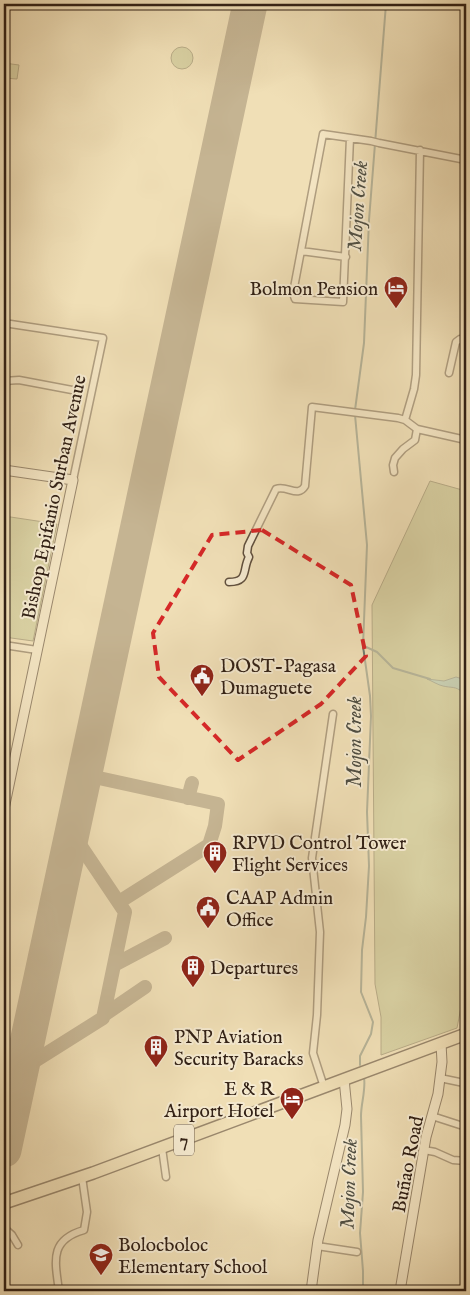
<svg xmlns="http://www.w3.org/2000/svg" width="470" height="1295" viewBox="0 0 470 1295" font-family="'IM FELL English',serif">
	<rect width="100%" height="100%" fill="#f0dfb7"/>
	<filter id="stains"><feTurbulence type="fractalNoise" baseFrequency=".004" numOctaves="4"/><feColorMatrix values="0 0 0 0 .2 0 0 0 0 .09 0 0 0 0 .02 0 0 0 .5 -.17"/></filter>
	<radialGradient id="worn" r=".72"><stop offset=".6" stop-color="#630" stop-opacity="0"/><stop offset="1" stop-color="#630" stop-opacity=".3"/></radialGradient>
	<path fill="#bcc18c" stroke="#767050" d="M171 58a11 11 0 1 1 22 0a11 11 0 1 1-22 0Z
		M4,63L19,65L17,79L4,78Z
		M430,481L466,491V1001L462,1002L457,1028L381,1055V1017L375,984L372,605Z
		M4,516L57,524L33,641L4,637Z"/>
	<path fill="#9abdae" stroke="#707e71" d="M456,677L466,680V698V696L462,695V692C456,686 451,688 443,686C438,685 432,681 427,679L444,681Z"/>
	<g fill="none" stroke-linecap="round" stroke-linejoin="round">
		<path stroke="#707e71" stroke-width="2" d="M355,410L364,343L369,220L386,4
			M355,415L367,545L363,646L370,696L371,716L367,812L369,866L366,917L362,950L361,992L373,1022L371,1034L360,1056V1065
			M364,646L377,652L393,668L430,679
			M363,1291V1271L360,1233L363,1192L361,1116C361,1103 366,1090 364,1077"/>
		<path stroke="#908066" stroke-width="14" d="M85,775L218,804L215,826L209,845L119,902
			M188,798L192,783
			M114,965L165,938
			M104,1015L145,987
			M22,1069L103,1018L125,912L72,833"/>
		<path stroke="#908066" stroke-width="35" d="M4,1150L250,4"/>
		<defs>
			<path id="street" d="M350,138L343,302L295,299L293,293L323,134L371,141L379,143L466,160
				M301,251L346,257
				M4,323L103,338L73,480
				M449,373L456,342L460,339H466
				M4,381L19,380L72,390
				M4,394L6,381
				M405,420L414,389L416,375L420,150
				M394,472L393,465L395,458L403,449L415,440L417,429
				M229,582C249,582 242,570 249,557L247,553L248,546L276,489C287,485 298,498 305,486L312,407L398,418L405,420L417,429L466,440
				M4,645L37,650
				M440,1078L464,1083
				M324,1087L313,1053L317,1015L320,932L312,858L333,714
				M432,1116L466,1127
				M162,1148L166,1177
				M424,1150L435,1152L453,1160L466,1161
				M4,1228L12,1235L18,1245
				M317,1246L357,1252
				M32,1290L37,1291
				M59,1291C55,1261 49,1240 84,1230L87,1212L82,1177"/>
			<path id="secondary" d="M4,470L73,480L4,809
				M311,1291L318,1240L345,1125L347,1109L344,1079
				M400,1291L426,1137L438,1094L442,1062L441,1043"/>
			<path id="highway" d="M4,1203L93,1173L466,1034"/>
		</defs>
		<use href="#street" stroke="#61503e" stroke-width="9"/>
		<use href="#secondary" stroke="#312015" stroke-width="11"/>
		<use href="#highway" stroke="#312015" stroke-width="14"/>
		<use href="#street" stroke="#f5ead0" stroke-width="6"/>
		<use href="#secondary" stroke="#f5ead0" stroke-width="9"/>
		<use href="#highway" stroke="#f0dfb7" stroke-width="11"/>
	</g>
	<path d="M0 0H470V1295H0ZM262,530L351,585L366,656L321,704L238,760L159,677L153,633L212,535Z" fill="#f0dfb7" fill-opacity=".55" fill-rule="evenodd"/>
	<path fill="none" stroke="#d62828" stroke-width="4" stroke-dasharray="10 6" stroke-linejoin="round" d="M262,530L351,585L366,656L321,704L238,760L159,677L153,633L212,535Z"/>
	<defs>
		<symbol id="hotel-pin" viewBox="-11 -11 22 30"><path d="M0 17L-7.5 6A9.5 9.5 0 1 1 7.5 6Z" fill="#8f2418" stroke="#f5ead0"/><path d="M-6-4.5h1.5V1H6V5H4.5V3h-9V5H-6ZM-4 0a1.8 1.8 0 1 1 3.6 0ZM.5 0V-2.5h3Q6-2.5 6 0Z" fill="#fff"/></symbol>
		<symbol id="civic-pin" viewBox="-11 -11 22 30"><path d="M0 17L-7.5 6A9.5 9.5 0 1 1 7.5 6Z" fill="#8f2418" stroke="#f5ead0"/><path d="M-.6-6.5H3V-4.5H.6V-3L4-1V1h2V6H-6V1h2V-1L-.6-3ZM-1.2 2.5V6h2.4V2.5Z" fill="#fff"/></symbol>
		<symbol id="building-pin" viewBox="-11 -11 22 30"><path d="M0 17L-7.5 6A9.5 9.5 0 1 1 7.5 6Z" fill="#8f2418" stroke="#f5ead0"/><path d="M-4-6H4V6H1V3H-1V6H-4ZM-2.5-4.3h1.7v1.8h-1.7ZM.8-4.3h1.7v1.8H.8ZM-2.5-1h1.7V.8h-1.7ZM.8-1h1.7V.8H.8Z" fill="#fff"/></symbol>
		<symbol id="school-pin" viewBox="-11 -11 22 30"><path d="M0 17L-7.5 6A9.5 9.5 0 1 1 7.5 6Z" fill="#8f2418" stroke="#f5ead0"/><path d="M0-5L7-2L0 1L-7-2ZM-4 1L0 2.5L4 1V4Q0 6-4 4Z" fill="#fff"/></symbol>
	</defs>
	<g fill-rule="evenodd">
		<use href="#hotel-pin" x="382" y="274" width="28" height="38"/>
		<use href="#civic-pin" x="188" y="662" width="28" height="38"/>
		<use href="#building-pin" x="201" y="839" width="28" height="38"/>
		<use href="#civic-pin" x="194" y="894" width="28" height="38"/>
		<use href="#building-pin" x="179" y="953" width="28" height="38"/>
		<use href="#building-pin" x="142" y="1033" width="28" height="38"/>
		<use href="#hotel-pin" x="278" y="1085" width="28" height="38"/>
		<use href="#school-pin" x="87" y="1241" width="28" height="38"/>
	</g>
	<g text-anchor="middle" stroke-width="4" stroke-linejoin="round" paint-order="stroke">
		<rect fill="#f5ead0" stroke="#6c5d4d" stroke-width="1" x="174" y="1124.5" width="20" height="31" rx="4"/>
		<g font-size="18" font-weight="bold" fill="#312015">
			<text x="184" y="1146">7</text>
		</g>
		<g font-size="19" fill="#312015" stroke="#f5ead0" text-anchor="start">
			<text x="378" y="295" text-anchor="end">Bolmon Pension</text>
			<text x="220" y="672">DOST-Pagasa<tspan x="220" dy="22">Dumaguete</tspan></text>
			<text x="232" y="849">RPVD Control Tower<tspan x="232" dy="22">Flight Services</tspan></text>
			<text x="226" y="904">CAAP Admin<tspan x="226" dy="22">Office</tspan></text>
			<text x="210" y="974">Departures</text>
			<text x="174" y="1043">PNP Aviation<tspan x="174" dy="22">Security Baracks</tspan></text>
			<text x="274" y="1095" text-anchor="end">E &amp; R<tspan x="274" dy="22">Airport Hotel</tspan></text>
			<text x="118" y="1251">Bolocboloc<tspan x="118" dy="22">Elementary School</tspan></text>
		</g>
		<g font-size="19" fill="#312015" stroke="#f5ead0">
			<text transform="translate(53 497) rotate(-78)" y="7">Bishop Epifanio Surban Avenue</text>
			<text transform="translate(407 1164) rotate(-79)" y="7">Buñao Road</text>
		</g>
		<g font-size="20" font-style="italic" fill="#504f43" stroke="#f5ead0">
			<text transform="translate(357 206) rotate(-86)" y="7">Mojon Creek</text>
			<text transform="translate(354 742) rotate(-90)" y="7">Mojon Creek</text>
			<text transform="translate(348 1184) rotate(-88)" y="7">Mojon Creek</text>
		</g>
	</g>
	<rect width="470" height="1295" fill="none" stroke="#f0dfb7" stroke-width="20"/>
	<rect x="5" y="5" width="460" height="1285" fill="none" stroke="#312015" stroke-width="2.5"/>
	<rect x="10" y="10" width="450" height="1275" fill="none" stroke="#312015"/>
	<rect width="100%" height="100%" filter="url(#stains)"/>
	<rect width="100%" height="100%" fill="url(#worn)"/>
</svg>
